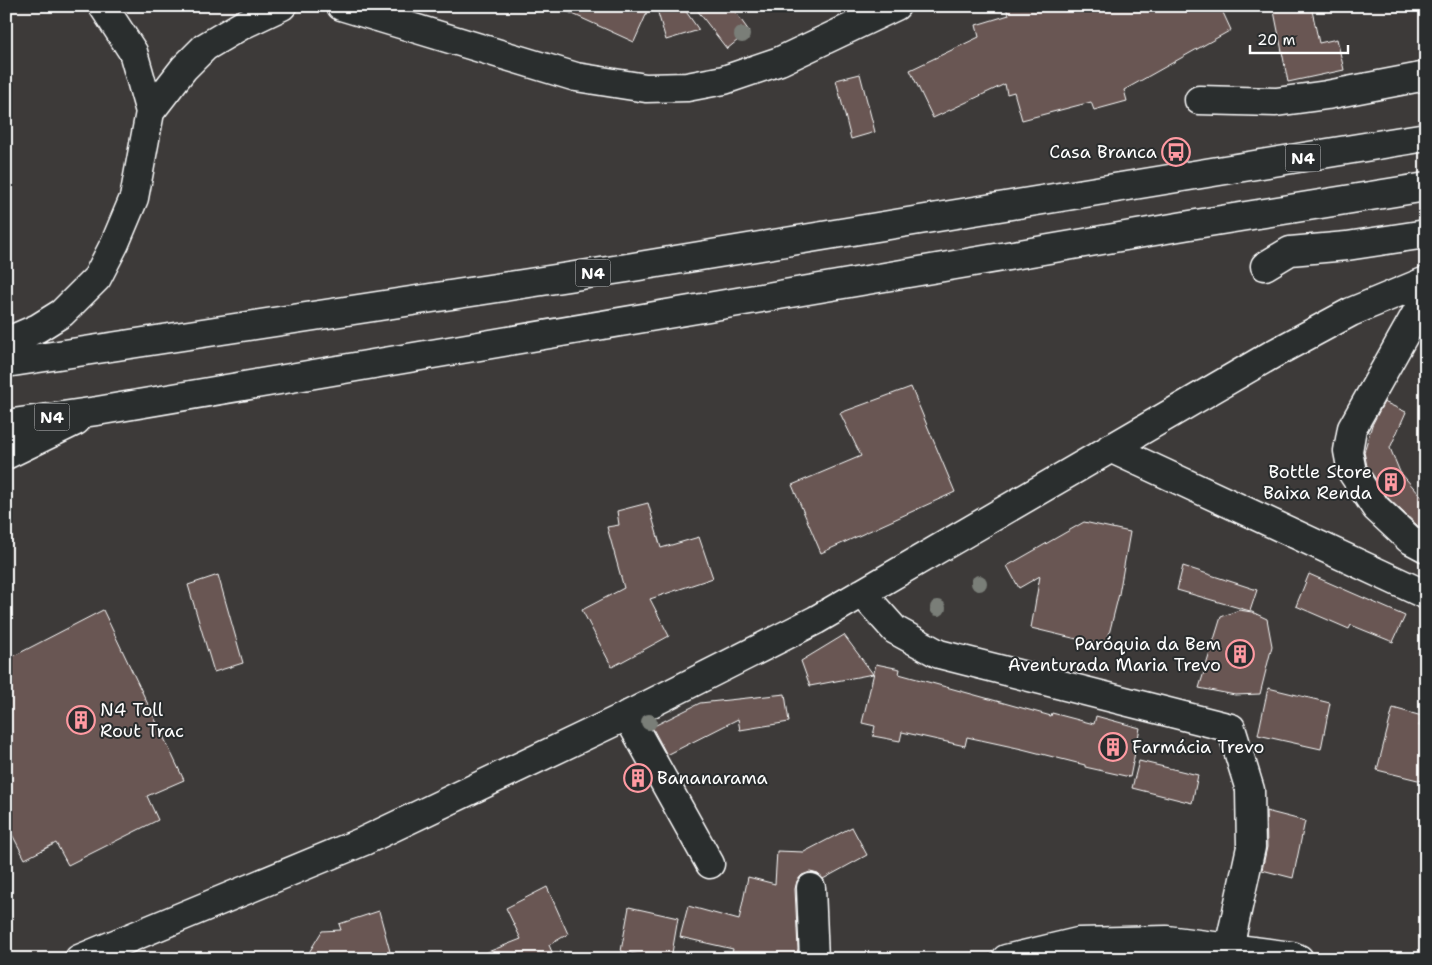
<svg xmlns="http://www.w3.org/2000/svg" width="1432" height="965" viewBox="0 0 1432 965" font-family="'Shantell Sans',sans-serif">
	<rect width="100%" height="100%" fill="#3d3a39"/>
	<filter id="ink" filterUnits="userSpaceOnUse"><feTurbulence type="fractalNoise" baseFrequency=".02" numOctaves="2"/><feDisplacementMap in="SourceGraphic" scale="10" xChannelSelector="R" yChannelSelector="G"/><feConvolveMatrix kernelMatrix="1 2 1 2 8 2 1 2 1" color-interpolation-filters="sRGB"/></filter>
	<g filter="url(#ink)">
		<path fill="#695753" stroke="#fff" d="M555,6H650L634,42Z
			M656,6H682L699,30L666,40Z
			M694,6H731L749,31L727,49Z
			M1005,6H1220L1231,30L1124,90L1127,101L1094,110L1091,102L1022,120L1014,92L1007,94L1005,84L933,118L910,70L979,37L976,25L1009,15Z
			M1273,6H1311L1319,43L1337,39L1344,70L1288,82Z
			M860,74L875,132L851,139L836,80Z
			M911,387L955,492L821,553L792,485L861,456L840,413Z
			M1384,402L1406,412L1390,448L1400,472L1426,502V530L1418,526L1388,498L1367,466L1364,452L1372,425Z
			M648,503L661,548L699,537L713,578L650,599L669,636L612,667L582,610L624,588L607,527L619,525L617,511Z
			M1084,522L1130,532L1119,594L1106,646L1031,628L1040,576L1019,588L1007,566Z
			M1183,566L1257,590L1250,611L1177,590Z
			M1309,574L1405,616L1393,642L1351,625L1349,629L1296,606Z
			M218,575L243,663L214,672L188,585Z
			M103,610L184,780L147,796L158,820L68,865L56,843L25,859L6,823V660Z
			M1239,610L1252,612L1267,619L1272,646L1260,694L1235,695L1199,688L1221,617Z
			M844,635L873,674L810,686L801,661Z
			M876,664L900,669L899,674L1051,716L1052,713L1094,724L1096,716L1140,728L1130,777L1085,767V765L1022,749L967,737L965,746L902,732L900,741L873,736L875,726L862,723Z
			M1268,688L1330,703L1321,749L1258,735Z
			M785,694L789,722L740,730L738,719L667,755L652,727L700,703Z
			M1393,708L1422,716L1419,726L1426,727V782L1377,770Z
			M1139,761L1198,775L1192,803L1132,788Z
			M1266,811L1305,821L1293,878L1262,870L1267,847Z
			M852,827L867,855L823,879L818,874L810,872L802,875L797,881L795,889L798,949L795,959H731L733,949L680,937L688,906L739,920L748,877L775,884L777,851L804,852Z
			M547,887L568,934L549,945L555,959H475V957L521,939L506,908Z
			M629,907L678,918L671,959H658L621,951Z
			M379,911L392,959H305L322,931L341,930L339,924Z"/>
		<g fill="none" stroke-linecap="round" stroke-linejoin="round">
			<defs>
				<path id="minor" d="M1199,100L1276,102L1327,95L1426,76
					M1265,266L1290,251L1347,246L1426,234
					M1426,296L1352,428L1348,451L1352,472L1376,508L1409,539L1426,548
					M1110,448L1426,595
					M862,593L895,630L939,654L1231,728L1250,790L1251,847L1229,948
					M627,715L710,864
					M811,888L814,959
					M79,959L364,841L622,718L816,620L1273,354L1351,312L1426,281
					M1006,959L1078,942L1167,940L1292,956L1299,959"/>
				<path id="major" d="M341,6L576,77L646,88L687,87L724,80L780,61L896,6"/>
				<path id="highway" d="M103,6L133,52L150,112
					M6,342L38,328L62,313L97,278L115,243L134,198L150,112L184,68L205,47L244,24L282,6
					M6,363L627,268L1426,137
					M6,424L97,411L1190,225L1426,187
					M6,455L76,421"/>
			</defs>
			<use href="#minor" stroke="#fff" stroke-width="31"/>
			<use href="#major" stroke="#fff" stroke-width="31"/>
			<use href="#highway" stroke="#fff" stroke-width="31"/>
			<use href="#minor" stroke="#2a2d2e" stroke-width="28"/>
			<use href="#major" stroke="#2a2d2e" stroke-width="28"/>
			<use href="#highway" stroke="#2a2d2e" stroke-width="28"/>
		</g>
		<g fill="#7a7e78">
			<circle cx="742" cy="35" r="8"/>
			<circle cx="979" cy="583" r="8"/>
			<circle cx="938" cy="608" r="8"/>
			<circle cx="649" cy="722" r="8"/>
		</g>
	</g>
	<defs>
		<symbol id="bus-ring" viewBox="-11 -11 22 22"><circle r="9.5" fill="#2a2d2e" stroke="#ff9aa2" stroke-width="1.5"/><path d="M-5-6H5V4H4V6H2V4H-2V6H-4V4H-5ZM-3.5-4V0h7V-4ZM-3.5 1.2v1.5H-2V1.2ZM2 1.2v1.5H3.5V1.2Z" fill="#ff9aa2"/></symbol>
		<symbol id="building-ring" viewBox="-11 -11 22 22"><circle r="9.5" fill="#2a2d2e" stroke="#ff9aa2" stroke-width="1.5"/><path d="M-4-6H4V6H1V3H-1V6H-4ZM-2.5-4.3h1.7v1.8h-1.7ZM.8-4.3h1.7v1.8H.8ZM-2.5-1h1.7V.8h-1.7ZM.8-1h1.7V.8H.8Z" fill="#ff9aa2"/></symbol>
	</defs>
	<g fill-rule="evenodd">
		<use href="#bus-ring" x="1160" y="136" width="32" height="32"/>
		<use href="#building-ring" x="1375" y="466" width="32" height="32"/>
		<use href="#building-ring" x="1224" y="638" width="32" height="32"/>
		<use href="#building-ring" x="65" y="704" width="32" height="32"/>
		<use href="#building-ring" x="1097" y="731" width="32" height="32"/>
		<use href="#building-ring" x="622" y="762" width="32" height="32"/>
	</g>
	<g text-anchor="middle" stroke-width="4" stroke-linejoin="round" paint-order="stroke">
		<g fill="#2a2d2e" stroke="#bfc0c0" stroke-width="1">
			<rect x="1285.5" y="144.5" width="35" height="27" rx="4"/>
			<rect x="575.5" y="259.5" width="35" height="27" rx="4"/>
			<rect x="34.5" y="403.5" width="35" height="27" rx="4"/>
		</g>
		<g font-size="16" font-weight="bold" fill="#fff">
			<text x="1303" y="164">N4</text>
			<text x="593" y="279">N4</text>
			<text x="52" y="423">N4</text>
		</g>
		<g font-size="18" fill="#fff" stroke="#2a2d2e" text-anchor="end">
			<text x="1157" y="158">Casa Branca</text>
			<text x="1372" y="478">Bottle Store<tspan x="1372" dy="21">Baixa Renda</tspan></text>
			<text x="1221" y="650">Paróquia da Bem<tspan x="1221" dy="21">Aventurada Maria Trevo</tspan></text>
			<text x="100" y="716" text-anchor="start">N4 Toll<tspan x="100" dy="21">Rout Trac</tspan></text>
			<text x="1132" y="753" text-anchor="start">Farmácia Trevo</text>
			<text x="657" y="784" text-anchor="start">Bananarama</text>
		</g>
	</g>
	<rect width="1432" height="965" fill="none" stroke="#2a2d2e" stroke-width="25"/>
	<rect x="12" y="12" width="1407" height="940" fill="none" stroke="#fff" stroke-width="2" filter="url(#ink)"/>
	<path d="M1250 45v8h98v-8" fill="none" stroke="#ffffff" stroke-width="2.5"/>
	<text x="1257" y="45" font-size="15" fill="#ffffff" stroke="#2a2d2e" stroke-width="4" paint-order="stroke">20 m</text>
</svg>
